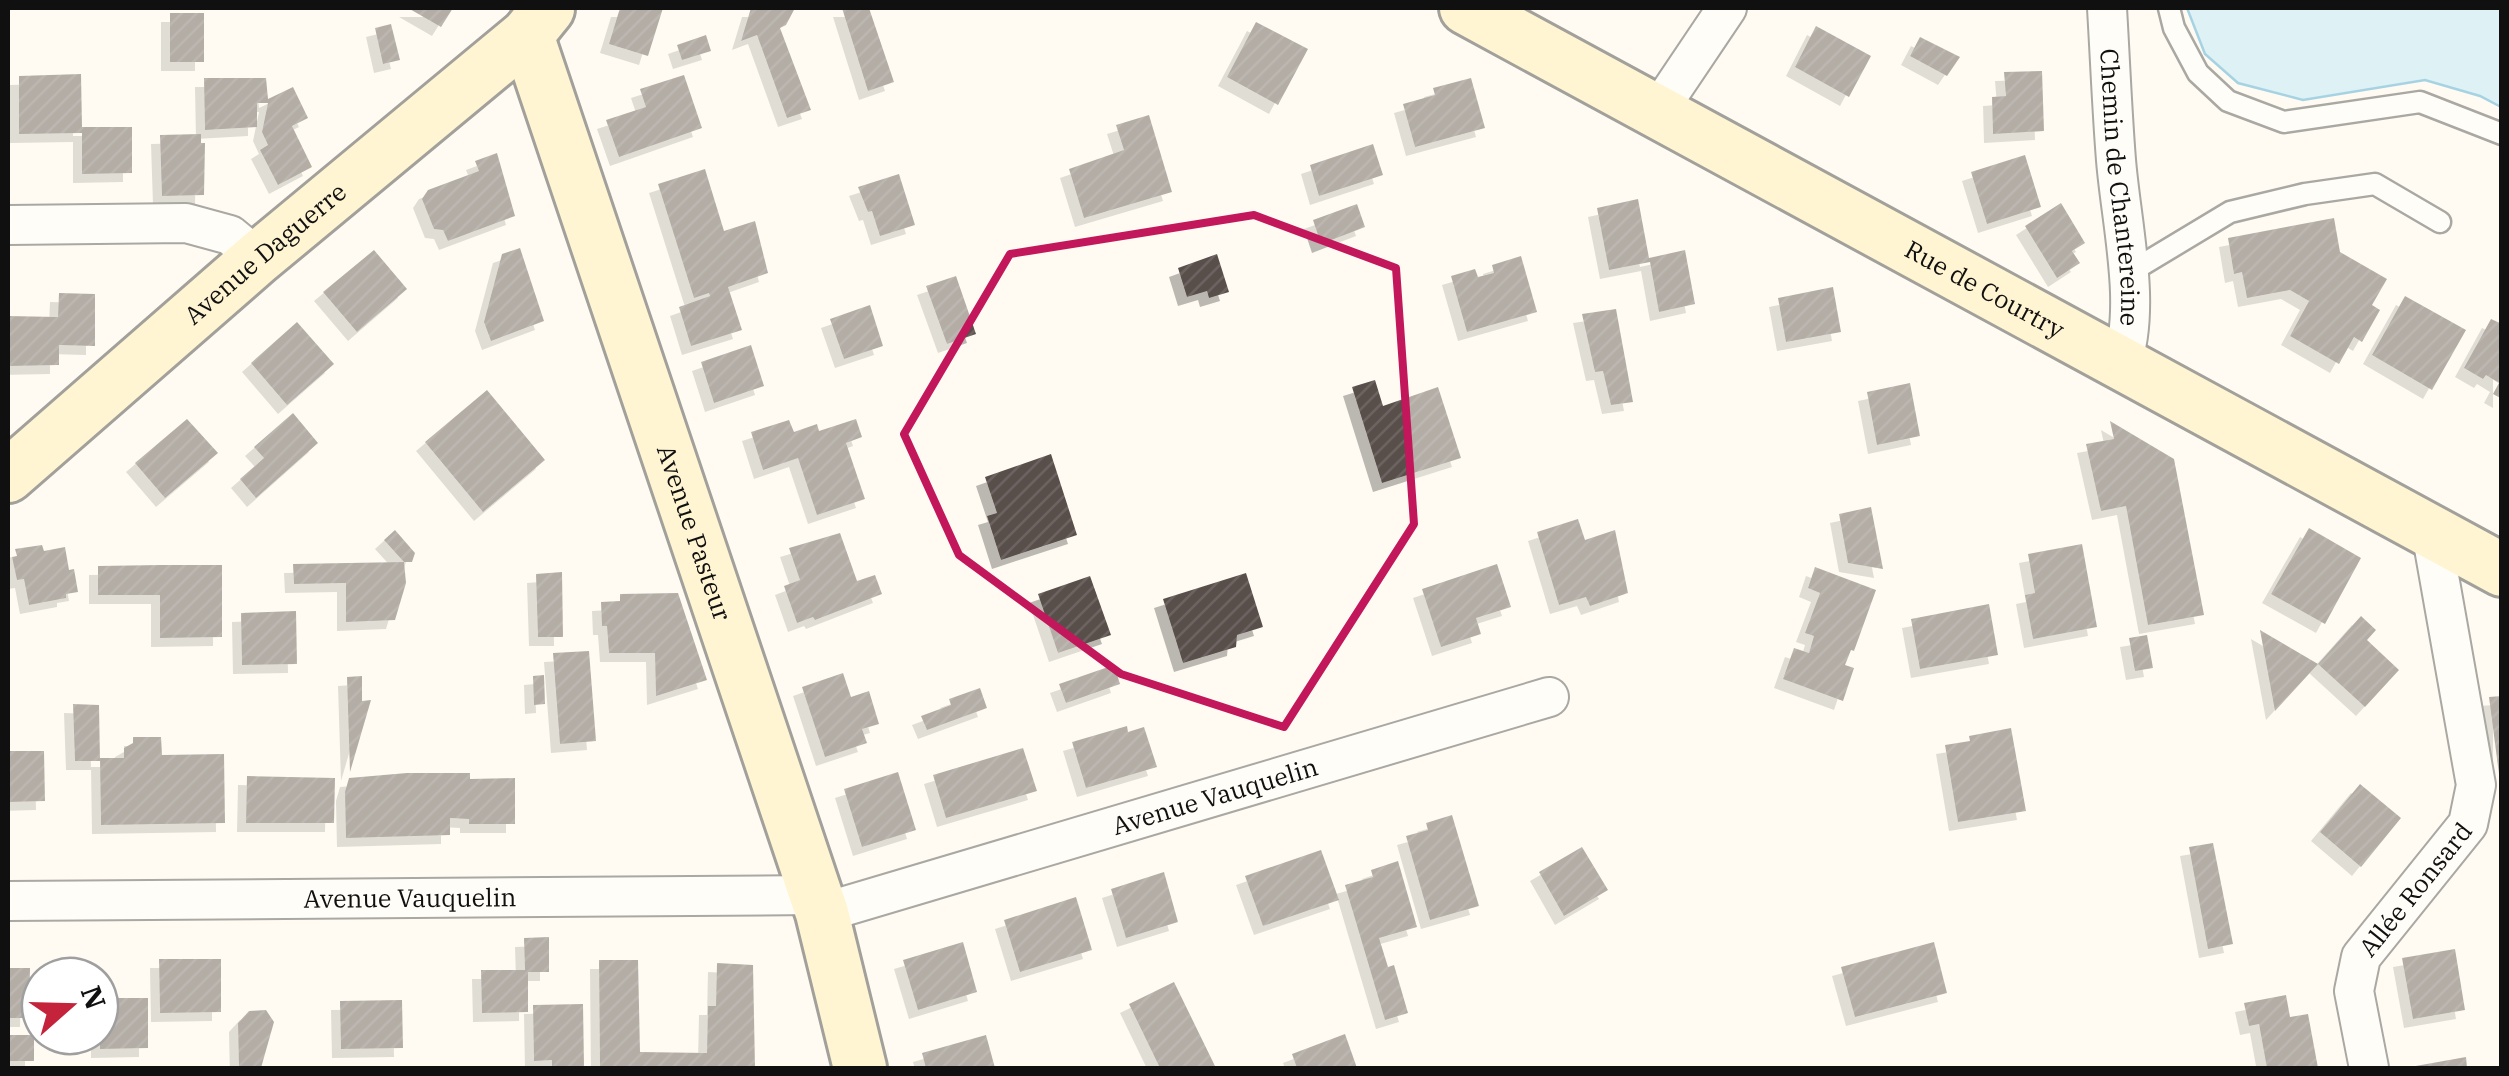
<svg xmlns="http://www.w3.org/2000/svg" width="2509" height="1076" viewBox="0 0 2509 1076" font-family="'IBM Plex Serif',serif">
	<defs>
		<pattern id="building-hatch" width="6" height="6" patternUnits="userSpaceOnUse" patternTransform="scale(2.5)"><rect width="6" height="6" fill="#594f4c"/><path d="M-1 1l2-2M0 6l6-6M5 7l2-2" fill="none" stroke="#6c6461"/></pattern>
		<filter id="shadow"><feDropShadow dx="-9" dy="9" stdDeviation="0" flood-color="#0004"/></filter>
	</defs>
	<rect width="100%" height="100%" fill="#fffbf2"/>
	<path fill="#b6e5f8" stroke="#3ba3d0" stroke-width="2.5" d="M2187,8H2501V107L2480,96L2425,80L2303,100L2238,83L2205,54Z"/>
	<path fill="url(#building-hatch)" filter="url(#shadow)" d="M408,8H453L441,27Z
		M620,8H663L648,56L609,44Z
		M751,8H795L786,25L780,28L811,110L787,118L757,35L741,41Z
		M842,8H869L894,82L868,91Z
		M170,13H204V62H170Z
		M1256,22L1308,49L1278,105L1227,77Z
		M391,24L400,60L383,64L375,28Z
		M1816,26L1871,56L1849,97L1795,67Z
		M706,35L711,51L682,60L677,45Z
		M1920,37L1960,57L1947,76L1910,56Z
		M2042,71L2044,131L1993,134L1992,97L2006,96L2004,72Z
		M81,74L82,127H132V173L82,174V133L19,134V76Z
		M684,75L702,128L619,157L606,120L646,107L640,89Z
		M204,78H266L268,99L293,87L308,118L292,126L312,167L278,185L260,150L268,145L262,132L268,103H257V127L205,130Z
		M1471,78L1485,128L1415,147L1403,104L1435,95L1433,88Z
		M1149,115L1172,192L1084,218L1069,169L1124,150L1116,125Z
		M201,134V143H205L204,195L162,196L160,135Z
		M1373,144L1383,175L1319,196L1310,165Z
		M497,153L515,216L448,241L443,230L434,229L422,199L428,190L479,171L475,161Z
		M2025,155L2041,207L1987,224L1971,172Z
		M705,169L724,231L755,221L768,273L728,287L742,330L691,346L679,307L710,296L709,293L694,298L658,184Z
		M899,174L915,225L880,236L872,211L868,212L858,187Z
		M1638,199L1649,258L1685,250L1695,304L1659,312L1650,262L1609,270L1597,208Z
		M2061,203L2085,243L2072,251L2080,263L2057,278L2025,226Z
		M1357,204L1365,227L1321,244L1313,220Z
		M2334,218L2340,252L2387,279L2372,305L2380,310L2362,342L2354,337L2339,364L2290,336L2309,301L2290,290L2247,298L2242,272L2234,274L2228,238Z
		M520,248L544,321L491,341L484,322L502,254Z
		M374,250L407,289L357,332L323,292Z
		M1217,254L1229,292L1209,298L1207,291L1187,297L1178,268Z
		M1521,256L1537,312L1467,332L1451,276L1475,269L1478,277L1494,273L1492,265Z
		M956,276L976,334L947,344L926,286Z
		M1833,287L1841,332L1786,342L1778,298Z
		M59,293L95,294V346L59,345V365L8,366V316L58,317Z
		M2405,296L2466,330L2432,390L2372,355Z
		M870,305L883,346L844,359L830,319Z
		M1616,309L1633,402L1611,405L1603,371L1595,372L1582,314Z
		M2491,319L2502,324V399L2493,394L2499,383L2486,375L2483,379L2464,368Z
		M297,322L334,364L287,405L251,363Z
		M751,345L764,386L714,403L701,362Z
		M1375,380L1383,406L1438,387L1461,458L1382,483L1352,387Z
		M1910,383L1920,436L1877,445L1867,392Z
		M487,390L545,460L483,512L425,442Z
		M293,413L318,443L256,498L240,479L264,458L254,447Z
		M187,419L218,453L165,498L135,463Z
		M856,419L862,437L846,443L865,499L817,515L798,458L763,470L751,432L789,420L794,432L817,424L819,431Z
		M2110,421L2174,459L2204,615L2148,625L2126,506L2101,511L2086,444L2114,439Z
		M1051,454L1077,535L1001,560L987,516L997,513L985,477Z
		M1871,507L1883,569L1848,563L1839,514Z
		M1578,519L1585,540L1615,530L1628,593L1590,606L1586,597L1559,605L1537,532Z
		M2309,528L2361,558L2325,624L2271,594Z
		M395,530L415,553L412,562H404L384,540Z
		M840,533L857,581L875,575L882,594L815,620L813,617L797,623L784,586L800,580L789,548Z
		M2082,544L2097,627L2033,639L2025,595L2035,593L2028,554Z
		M42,545L44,551L65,547L69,570L74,569L78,592L66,594V598L29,605L24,579L17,580L12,557L17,556L15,549Z
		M404,562L406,583L395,620L346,622V583L294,584L293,564Z
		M1497,564L1511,607L1476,618L1481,634L1441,647L1422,589Z
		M161,565H222V637L160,638V595H98V566Z
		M1815,567L1876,590L1854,651L1851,650L1845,665L1854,668L1843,701L1783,679L1794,648L1809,653L1814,636L1805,633L1820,593L1808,588Z
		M562,572L563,637H538L536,574Z
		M1246,573L1263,627L1237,635L1236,647L1183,663L1163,599Z
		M1090,576L1111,635L1058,653L1038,594Z
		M678,593L707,680L656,696L655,653H609L607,626H602L601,602L620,601V594Z
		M1989,604L1998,655L1920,669L1911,619Z
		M296,611L297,664L242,665L241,613Z
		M2361,616L2376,630L2367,640L2399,670L2365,707L2318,664L2275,711L2260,630L2318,664Z
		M2147,635L2153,668L2135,671L2129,638Z
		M589,651L596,741L560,744L553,653Z
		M1114,665L1120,684L1066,703L1059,684Z
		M843,673L851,697L869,691L879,724L862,729L867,743L825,757L802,687Z
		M544,675L545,704L534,705L533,676Z
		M362,676V701L371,700L350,772L347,677Z
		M980,688L987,708L927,730L921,716L951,705L949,699Z
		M2502,696V774H2499L2489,697Z
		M73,704L99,705L100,761H75Z
		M1127,726L1128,732L1144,727L1157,767L1086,788L1072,742Z
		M2011,728L2026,811L1958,822L1945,745L1970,741L1969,736Z
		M133,737H161L162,755L224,754L225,823L101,825L100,758H124V748L133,743Z
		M1023,748L1037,791L946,818L933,775Z
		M8,751H44L45,801L8,802Z
		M898,772L916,830L862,847L844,789Z
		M407,773H470V779L515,778V824H469V819L450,818V835L346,838L345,792L349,778Z
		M247,776L335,778L334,823H246Z
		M2360,784L2401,818L2361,867L2320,832Z
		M1452,815L1479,906L1430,920L1406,836L1428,830L1426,823Z
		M2213,843L2233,944L2208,949L2189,847Z
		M1582,847L1608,890L1564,916L1539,872Z
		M1321,850L1339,900L1263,926L1245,876Z
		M1398,861L1417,927L1379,938L1388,967L1394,965L1408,1013L1385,1020L1345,885L1373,877L1371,870Z
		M1164,872L1178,922L1126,938L1111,889Z
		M1076,897L1092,950L1020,972L1004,920Z
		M549,937V972H528V1012L482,1013L481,970H525L524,938Z
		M963,942L977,992L918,1010L903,960Z
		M1934,942L1947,993L1855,1017L1841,967Z
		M2455,949L2465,1010L2413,1019L2402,958Z
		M159,959H221V1012L160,1013Z
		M599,960H638L640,1052L707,1053L708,1006H716L717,963L753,965L755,1068H600Z
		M8,968H30L29,1018H8Z
		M89,968L90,976H45V969Z
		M1174,982L1215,1066L1210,1068H1160L1129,1004Z
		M2286,995L2290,1017L2308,1014L2318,1068H2267L2259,1024L2249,1026L2244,1003Z
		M100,998H148V1048L100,1049Z
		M402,1000L403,1048L341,1049L340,1001Z
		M583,1004L584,1066H552V1060L534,1061L533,1005Z
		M266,1010L274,1022L261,1068H239L238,1023L249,1011Z
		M1345,1034L1357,1068H1297L1292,1054Z
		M8,1035H34V1061H8Z
		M986,1035L995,1068H926L922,1053Z
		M2466,1057L2467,1068H2410V1067Z"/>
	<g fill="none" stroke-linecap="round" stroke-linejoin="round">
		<defs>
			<path id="lane" d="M2169,8L2174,28L2198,73L2228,101L2284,122L2420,102L2502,134
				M2127,274L2230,212L2305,194L2375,184L2440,222"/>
			<g id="street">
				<path id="s1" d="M2107,8C2110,58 2112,110 2116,160C2121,223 2142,307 2121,365"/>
				<path d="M1657,112L1727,8"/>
				<path d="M8,225L186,223L230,235L258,258"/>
				<path id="s2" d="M8,901L815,895"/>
				<path id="s3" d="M822,913L1549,697"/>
				<path id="s4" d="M2369,1068L2354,991L2361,957L2468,824L2476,785L2431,531"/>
			</g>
			<g id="secondary">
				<path id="s5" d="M1466,8L2502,570"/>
				<path id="s6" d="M527,35L822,913L860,1068"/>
				<path id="s7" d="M8,476L258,258L527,35L548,9"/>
			</g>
		</defs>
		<use href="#lane" stroke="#434343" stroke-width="25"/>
		<use href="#street" stroke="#434343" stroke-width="42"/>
		<use href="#secondary" stroke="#323232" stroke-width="58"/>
		<use href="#lane" stroke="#fff" stroke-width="20"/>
		<use href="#street" stroke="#fff" stroke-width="38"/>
		<use href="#secondary" stroke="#ffeead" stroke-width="52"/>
	</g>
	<path d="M0 0H2509V1076H0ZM1254,215L1396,268L1414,524L1284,727L1121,674L959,555L904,434L1010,254Z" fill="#fffbf2" fill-opacity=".55" fill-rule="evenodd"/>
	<path fill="none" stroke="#c2185b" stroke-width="8" stroke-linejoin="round" d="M1254,215L1396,268L1414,524L1284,727L1121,674L959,555L904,434L1010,254Z"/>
	<g text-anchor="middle" stroke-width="10" stroke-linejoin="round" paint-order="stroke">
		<g font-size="25" fill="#101010" stroke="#fff">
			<text dy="9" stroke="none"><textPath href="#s1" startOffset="180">Chemin de Chantereine</textPath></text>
			<text dy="9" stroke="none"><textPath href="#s7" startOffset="340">Avenue Daguerre</textPath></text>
			<text dy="9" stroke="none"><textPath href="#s5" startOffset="590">Rue de Courtry</textPath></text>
			<text dy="9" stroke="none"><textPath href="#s6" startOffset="525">Avenue Pasteur</textPath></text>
			<text dy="9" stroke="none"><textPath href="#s3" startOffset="410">Avenue Vauquelin</textPath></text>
			<text dy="9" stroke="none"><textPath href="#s4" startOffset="200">Allée Ronsard</textPath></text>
			<text dy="9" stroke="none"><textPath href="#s2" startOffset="402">Avenue Vauquelin</textPath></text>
		</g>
	</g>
	<rect width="2509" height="1076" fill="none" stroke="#101010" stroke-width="20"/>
	<g transform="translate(70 1006) rotate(70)"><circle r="48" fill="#ffffff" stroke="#9f9f9f" stroke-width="2.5"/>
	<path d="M0-8L18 38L0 25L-18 38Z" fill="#c4233b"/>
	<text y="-15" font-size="28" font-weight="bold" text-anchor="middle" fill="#101010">N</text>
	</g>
</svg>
